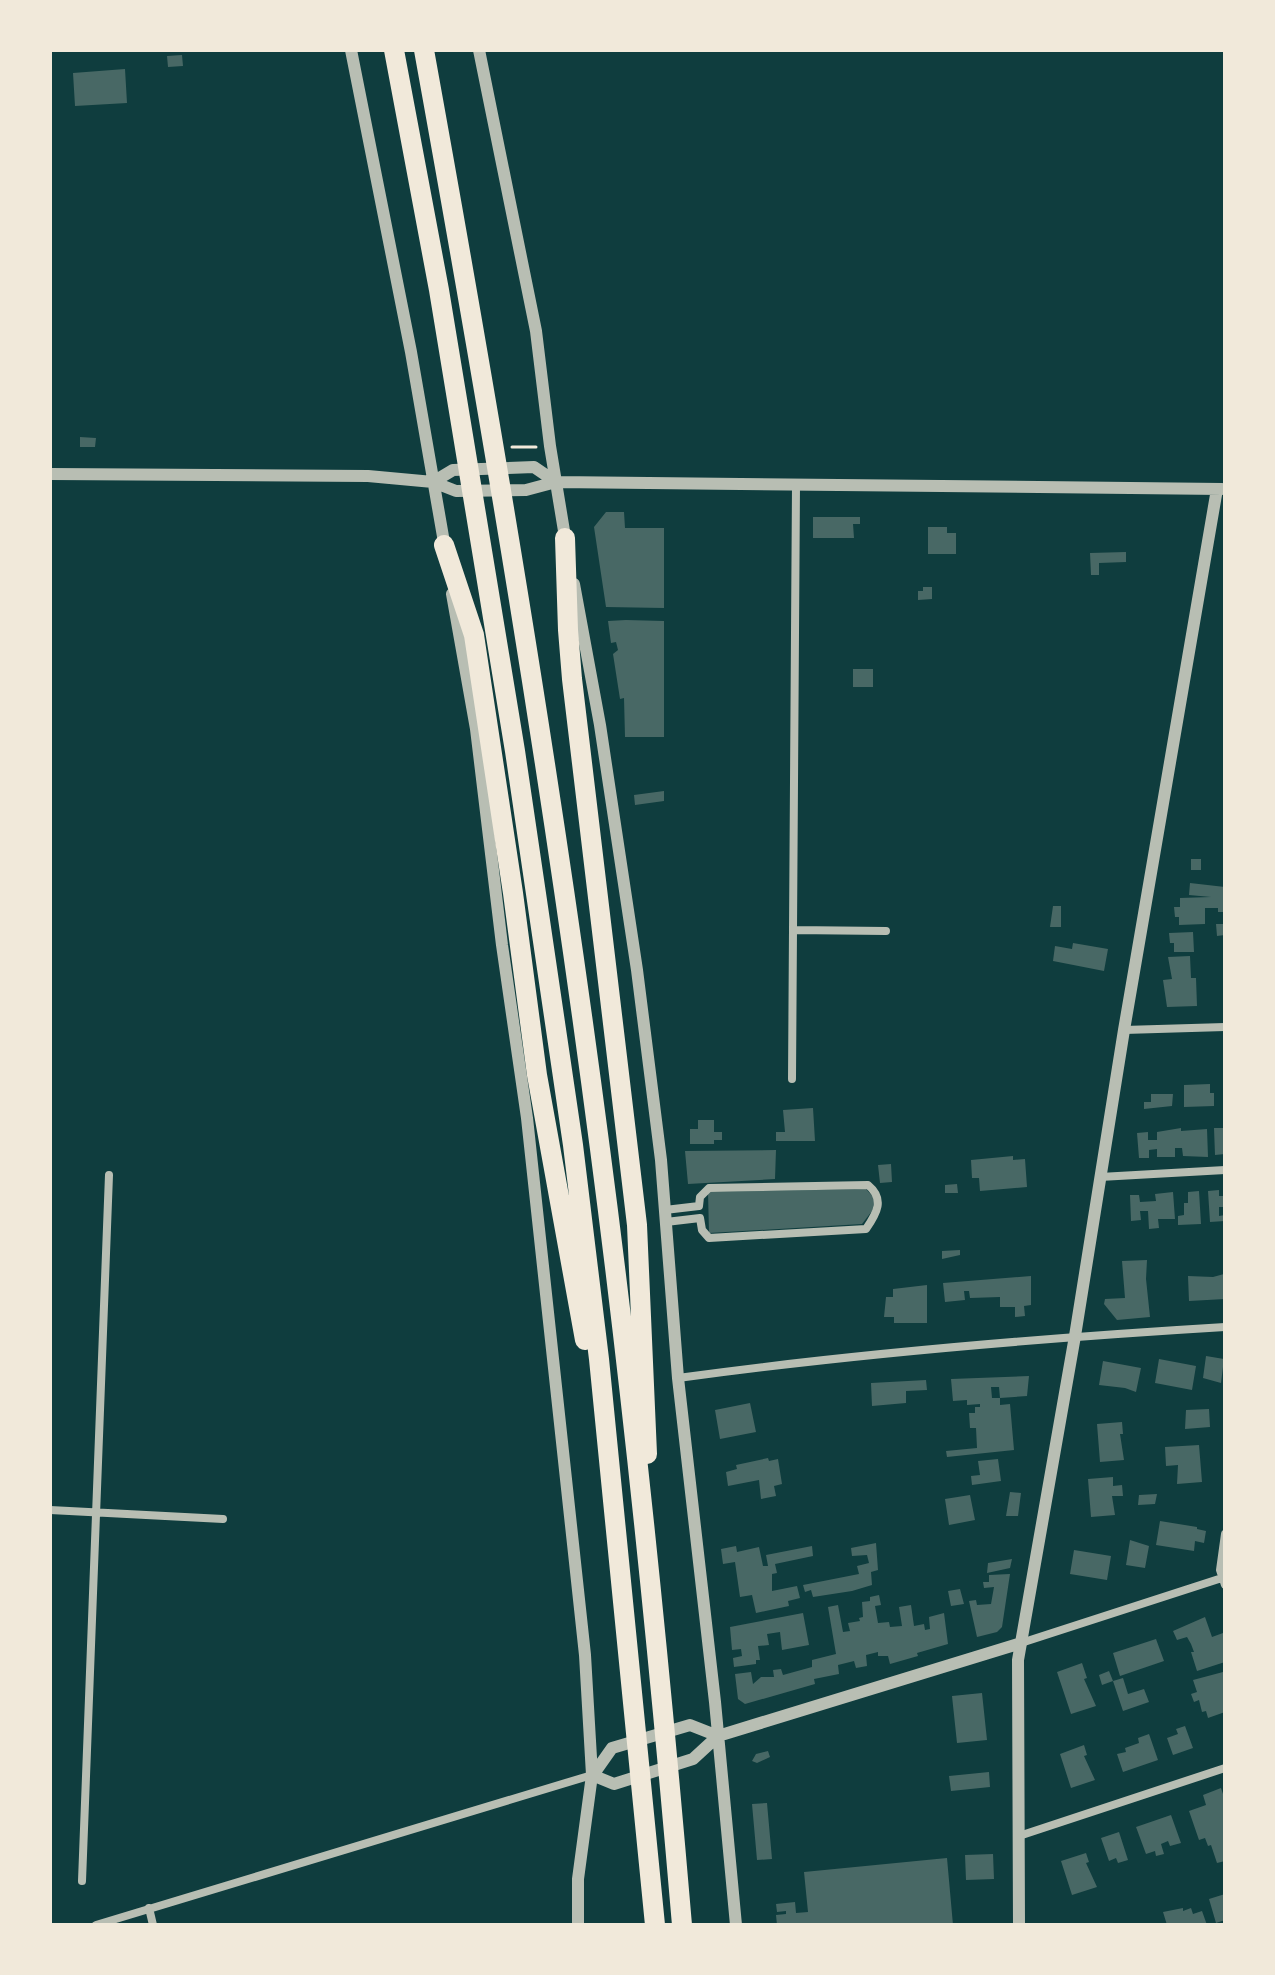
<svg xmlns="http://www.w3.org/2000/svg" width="1275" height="1975" viewBox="0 0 1275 1975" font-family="Georgia,serif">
	<rect width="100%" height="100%" fill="#0f3d3e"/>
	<path fill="#486865" d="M182,55L183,66L168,67L167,56Z
		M125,69L127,103L75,106L73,73Z
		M80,437L96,438L95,447H80Z
		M606,512H624L625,528H664V608L606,607L594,527Z
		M813,517H860V524H853L854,538H813Z
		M928,527H947V533H956V554H928Z
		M1126,552V562L1099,563V575H1091L1090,553Z
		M923,587H932V599L918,600V591H923Z
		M626,620L664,621V737H625L624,698L620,699L613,654L618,650L616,642L611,643L608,621Z
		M853,669H873V687H853Z
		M664,791V801L635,805L634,795Z
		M1191,859H1201V870H1191Z
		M1190,883L1225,887V912H1218V908H1205V924L1179,925V917H1175L1174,907H1180V898L1211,897L1189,895Z
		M1053,906H1061V927H1050Z
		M1216,924H1225V935L1217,936Z
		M1193,932L1194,952H1174V943H1170L1169,933Z
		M1073,943L1108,949L1104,971L1053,961L1055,946L1072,949Z
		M1190,956L1191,978H1196L1197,1006L1167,1007L1163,980L1172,979L1168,957Z
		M1210,1084V1093H1214V1106L1184,1107V1085Z
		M1151,1094H1173L1172,1106L1144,1109V1102H1151Z
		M813,1108L815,1141H776V1132H785L783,1110Z
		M698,1120H714V1132H722V1140H714V1144H690V1129H698Z
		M1181,1128V1131L1207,1129L1208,1157L1183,1156L1182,1148H1175V1157H1157V1149L1149,1150V1158H1139L1137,1133L1148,1132V1140H1157V1132Z
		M1214,1128H1224L1225,1154L1215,1155Z
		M776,1150L775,1179L688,1184L685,1151Z
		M1013,1156V1160L1025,1159L1027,1187L980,1191L979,1178H972L971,1160Z
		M891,1164L892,1182L880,1183L878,1165Z
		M957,1184L958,1193H945V1185Z
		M866,1189L875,1199L872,1211L862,1224L709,1233L708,1192Z
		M1219,1190V1196H1225V1207H1219V1216L1225,1215V1221L1210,1222L1208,1191Z
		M1199,1191L1201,1224L1178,1225V1216L1184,1215V1203H1188V1192Z
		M1173,1192L1175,1219H1158L1159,1228L1149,1229L1148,1211H1140L1141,1220L1131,1221L1130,1195H1139L1140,1202L1156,1201L1155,1194Z
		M960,1250V1255L942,1259V1251Z
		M1147,1260L1146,1279L1150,1317L1117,1320L1104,1304L1105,1299L1125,1298L1122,1261Z
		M1224,1274L1225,1299L1189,1301L1188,1276L1213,1277Z
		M1031,1276V1305L1024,1306L1025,1316L1015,1317V1307H1000V1297L970,1298L969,1291H964L965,1300L945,1302L943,1283Z
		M927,1285V1323H894V1317H884L886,1297H893V1289Z
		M1206,1356L1224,1359L1221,1383L1203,1378Z
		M1159,1359L1196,1366L1192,1390L1155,1383Z
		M1103,1361L1141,1368L1136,1392L1125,1388L1099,1385Z
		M1029,1376L1027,1396L1000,1398L999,1387H991L992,1398H1000V1405L1010,1404L1014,1450L947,1457L946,1451L977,1448L976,1428H970L969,1413H975V1407H980V1404L967,1405V1400L953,1401L951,1379Z
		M926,1380L927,1390L906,1391V1403L872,1406L871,1383Z
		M750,1403L756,1432L720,1439L715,1410Z
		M1209,1409L1210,1427L1185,1429L1186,1410Z
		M1122,1422L1123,1434H1120L1124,1460L1100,1462L1097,1424Z
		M1199,1445L1202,1482L1177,1484L1178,1465L1166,1466L1165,1447Z
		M768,1458L769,1461L778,1459L782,1484L774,1486L776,1496L761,1499L759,1480L728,1486L726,1472L737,1469L736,1465Z
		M998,1459L1001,1481L972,1485L971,1476L980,1475L978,1461Z
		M1113,1477V1486L1122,1485L1123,1496H1112L1115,1515L1091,1517L1088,1479Z
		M1010,1492L1021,1493L1018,1516H1006Z
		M1157,1494L1155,1504L1138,1505L1139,1495Z
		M970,1495L975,1520L949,1525L945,1499Z
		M1160,1521L1197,1527V1529L1206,1531L1204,1543L1195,1541L1194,1551L1156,1545Z
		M1130,1540L1149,1546L1145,1568L1126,1565Z
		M876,1543L878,1570L871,1572L872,1585L852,1591L813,1597L811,1590L805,1592L803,1585L859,1574L857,1566L869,1563L867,1555L852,1556L851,1548Z
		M736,1546L737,1552L759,1547L763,1566H768L766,1555L812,1546L813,1556L775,1564L777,1573L772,1574V1591L797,1586L800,1598L788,1601L789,1606L756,1613L752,1595L740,1597L735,1562L723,1564L721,1549Z
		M1074,1550L1111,1556L1107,1580L1070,1574Z
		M1012,1559L1010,1568L987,1573L988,1563Z
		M1010,1574L1002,1627L997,1632L977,1637L969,1601L976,1600L977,1605L991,1604L994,1587L984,1588L983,1582H989V1575Z
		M960,1589L964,1604L951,1606L948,1591Z
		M879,1595L881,1605L875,1606L878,1623L889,1622L890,1627L902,1626L899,1607L911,1605L914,1626L924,1624L925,1630L930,1629L929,1617L944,1613L948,1644L917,1653L918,1656L890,1664L888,1656H878V1652L866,1655L867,1666L856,1668L854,1661L838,1665L839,1674L814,1679L815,1684L745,1704L738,1699L735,1674L751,1672L753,1684L761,1677H774L773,1670L781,1669L783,1675L812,1667V1660L836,1654L828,1607L838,1605L843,1632L850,1631L848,1623L860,1621L859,1618L863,1617L862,1602L870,1601V1597Z
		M803,1613L809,1645L782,1650L780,1632L767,1634L769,1645L758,1646L760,1660H756V1664L734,1667L733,1658L742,1656L741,1649L732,1650L730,1627Z
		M1205,1617L1212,1637L1223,1633L1225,1662L1197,1671L1191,1652H1194L1191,1644L1187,1637L1177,1640L1173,1631Z
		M1156,1639L1164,1661L1120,1676L1113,1653Z
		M1082,1663L1087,1678L1084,1679L1096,1706L1071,1714L1057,1672Z
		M1109,1671L1113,1681L1102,1685L1099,1675Z
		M1223,1672L1225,1712L1208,1718L1206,1711L1202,1712L1199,1700L1194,1702L1191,1694L1197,1692L1193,1680Z
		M1123,1678L1128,1694L1144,1689L1149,1702L1123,1711L1113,1681Z
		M982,1693L987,1740L957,1743L952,1696Z
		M1185,1726L1193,1748L1173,1755L1167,1738L1178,1734L1176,1729Z
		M1149,1734L1158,1760L1123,1772L1117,1754L1126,1752L1125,1748L1139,1743L1138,1738Z
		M1084,1745L1087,1755L1084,1756L1095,1780L1071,1788L1060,1754Z
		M768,1751L770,1757L757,1763L752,1761L756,1754Z
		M989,1772L990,1787L951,1791L949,1776Z
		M1221,1788L1225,1800V1861L1217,1863L1211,1845L1208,1846L1205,1838L1199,1840L1189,1811L1206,1805L1203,1795Z
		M767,1803L772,1859L757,1860L752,1804Z
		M1171,1815L1181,1843L1170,1846L1168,1841L1161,1844L1164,1854L1156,1856L1155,1851L1146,1854L1136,1827Z
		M1119,1832L1128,1860L1118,1863L1116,1858L1109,1861L1101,1838Z
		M1086,1853L1089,1862L1086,1863L1097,1887L1072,1895L1061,1861Z
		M993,1854L994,1879L966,1880L965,1855Z
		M947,1858L953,1925H777L776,1915L786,1914V1911L777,1912L776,1904L795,1902L796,1913L808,1912L804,1872Z
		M1225,1894V1920L1216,1923L1209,1899Z
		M1183,1908V1911L1191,1908L1193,1914L1202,1911L1207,1925H1167L1163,1912Z"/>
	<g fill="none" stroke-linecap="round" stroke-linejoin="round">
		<path stroke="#f1e9da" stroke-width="3" d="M512,447H536"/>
		<path stroke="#b8beb3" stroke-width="8" d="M793,930L886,931
			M1124,1030L1225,1027
			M792,1079L796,485
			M1100,1177L1225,1170
			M665,1210L699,1206L700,1197L709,1188L868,1185C885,1199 877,1213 866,1229L709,1238L702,1230L700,1218L666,1222
			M678,1378C860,1353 1042,1338 1225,1327
			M50,1510L223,1519
			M1225,1534L1220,1570L1225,1585
			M1021,1643L1225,1577
			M1019,1836L1225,1768
			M82,1881L109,1175
			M149,1908L153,1925
			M96,1925L592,1775"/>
		<path stroke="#b8beb3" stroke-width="12" d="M351,50L411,352L445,548
			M479,50L536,331L550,446L566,543
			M50,474L368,476L433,482L456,491L526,490L556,482L1222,489
			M433,482L453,470L534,467L556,482
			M574,584L600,725L637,970L661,1160L678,1378L715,1702L736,1925
			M452,594L476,729L502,945L527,1118L585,1655L592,1775L578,1879V1925
			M592,1775L614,1784L693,1759L718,1736L1021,1643
			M593,1775L612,1748L690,1725L718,1736
			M1019,1925L1018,1660L1075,1336L1124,1030L1217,489"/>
		<path stroke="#f1e9da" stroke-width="20" d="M394,50L439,290L515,751L573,1145L599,1359L655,1925
			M424,50C490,415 552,781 600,1149C634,1407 660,1666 682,1925
			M565,538L568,630L572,679L637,1225L647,1454
			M444,545L474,635L513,893L537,1075L585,1340"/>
	</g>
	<rect width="1275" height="1975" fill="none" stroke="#f1e9da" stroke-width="104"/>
</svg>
